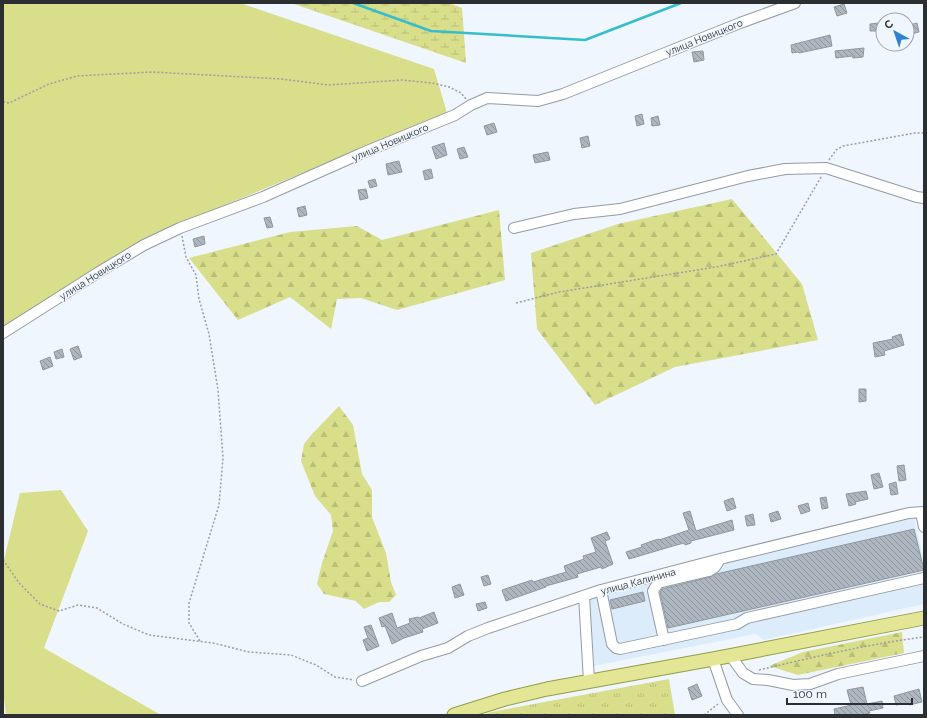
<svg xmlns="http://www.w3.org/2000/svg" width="927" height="718" viewBox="0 0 927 718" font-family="Raleway,sans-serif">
	<defs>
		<pattern id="forest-firs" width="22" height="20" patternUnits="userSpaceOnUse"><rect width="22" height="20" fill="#d9de8a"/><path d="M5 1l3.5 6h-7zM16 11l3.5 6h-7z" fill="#babf78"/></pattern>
		<pattern id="wetland-marsh" width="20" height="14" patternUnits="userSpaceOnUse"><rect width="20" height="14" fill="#d9de8a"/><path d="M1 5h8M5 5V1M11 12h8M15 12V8" fill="none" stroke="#babf78"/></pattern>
		<pattern id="park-tufts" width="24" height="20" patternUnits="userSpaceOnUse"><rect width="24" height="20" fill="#d9de8a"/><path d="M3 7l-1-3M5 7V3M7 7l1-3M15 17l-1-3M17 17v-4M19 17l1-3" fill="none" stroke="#babf78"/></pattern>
		<pattern id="building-back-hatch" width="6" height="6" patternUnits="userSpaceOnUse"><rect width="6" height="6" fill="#aeb6c0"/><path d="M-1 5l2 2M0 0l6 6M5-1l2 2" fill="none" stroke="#8e949d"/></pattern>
	</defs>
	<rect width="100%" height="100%" fill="#eff6fe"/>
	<path fill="#ddecfb" d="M914,518L924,562V604L764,640L755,634L594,666L589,596Z"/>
	<path fill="#d9de8a" d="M3,3H240L434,69L447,113L165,230L106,262L53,297L3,327Z
		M61,490L88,531L44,648L161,715H6L3,689V564L20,493Z"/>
	<path fill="url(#forest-firs)" d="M732,199L802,284L818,340L675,367L595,405L537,329L531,253L618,224Z
		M499,210L505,280L397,310L361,298L337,299L331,329L290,297L238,320L189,258L290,232L357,226L382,240Z
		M339,406L353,425L362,474L372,490V517L386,553L391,582L396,595L389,602H379L364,609L356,601L324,594L317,584L322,563L333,531L331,515L315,496L301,461L304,444L312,434Z
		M902,632L904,653L798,675L769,666L803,652Z"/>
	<path fill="url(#wetland-marsh)" d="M291,3H449L462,8L466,63Z"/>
	<path fill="url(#park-tufts)" d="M669,679L675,715H483L491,712Z"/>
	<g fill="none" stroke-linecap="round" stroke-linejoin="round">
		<path stroke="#36bdcc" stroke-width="2.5" d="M353,3L431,31L585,40L681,3"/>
	</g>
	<path fill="url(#building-back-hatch)" stroke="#8f98a1" d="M844,4L847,13L837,16L834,7Z
		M878,23L879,31H870V24Z
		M917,23L919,32L911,34L909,25Z
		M830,35L832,46L799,53L798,52L792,53L791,45Z
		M864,48L863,57L853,58L852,56L836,58L835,51Z
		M703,51L704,60L694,62L692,52Z
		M642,114L644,124L637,126L635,116Z
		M658,116L660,125L652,126L651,118Z
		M494,123L497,132L487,135L484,126Z
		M588,136L590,146L582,148L580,138Z
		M444,143L447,155L436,159L432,147Z
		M464,147L468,157L460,159L457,149Z
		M548,152L550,160L535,163L533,155Z
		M399,161L402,172L388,175L386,164Z
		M431,169L433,178L425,180L423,171Z
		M375,179L377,186L370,188L368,181Z
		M366,189L368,198L360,200L358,190Z
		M305,206L307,215L299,217L297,208Z
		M270,217L273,227L267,228L264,218Z
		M204,236L205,244L195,247L193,239Z
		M901,334L904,345L884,351L885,355L875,357L873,343L893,339L892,337Z
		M78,346L82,357L74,360L70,349Z
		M62,349L64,357L56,359L54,352Z
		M50,357L53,366L43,370L40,361Z
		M859,389H866V401L859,402Z
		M904,465L906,480L899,481L897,466Z
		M879,473L883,487L874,489L871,475Z
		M896,482L898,494L891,495L889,484Z
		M866,491L868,499L855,502L856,504L849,506L846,494Z
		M826,497L828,508L822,509L820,498Z
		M733,498L736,508L727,511L724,501Z
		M808,503L810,511L801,514L798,506Z
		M690,511L696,531L732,520L734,530L691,541V543L685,545L684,543L673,546L629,559L626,552L642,547L641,545L652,541L659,539V540L689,530L683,513Z
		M778,511L781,519L771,522L769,514Z
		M753,514L755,525L747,526L745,516Z
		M914,529L924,570L668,628L660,592L662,589L710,577L716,574Z
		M607,532L610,539L605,541L613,564L602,569L601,567L577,574L578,577L546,586V587L506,601L502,590L532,580L533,582L566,572L564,566L584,559L583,556L596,552L591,538Z
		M488,575L491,584L484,586L481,577Z
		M460,584L464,595L455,598L452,587Z
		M643,592L645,601L612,609L610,600Z
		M485,602L487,608L478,611L476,604Z
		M434,612L438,623L422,629L423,632L404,638L392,644L385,626L382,627L379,618L392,613L397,628L410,623L409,619L418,617L419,618Z
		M371,625L379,646L367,651L363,640L368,638L364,627Z
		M697,684L702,696L692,700L688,688Z
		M863,687L867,704L882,701L883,708L869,711L870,713L862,715H835L834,709L851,705L847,690Z
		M919,689L922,702L909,705V703L896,705L894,696Z"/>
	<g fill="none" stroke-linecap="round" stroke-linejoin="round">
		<defs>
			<path id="minor" d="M514,228L574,214L620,209L748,176L785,169L826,168L917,197L924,198
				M3,333L99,272L144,245L180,228L263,197L360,154L455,115L471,105L487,98L538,101L563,94L740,23L795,3
				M921,513L924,527
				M601,590L612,644L616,648L620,649L737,624L747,618L924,578
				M584,596L589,681
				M664,640L653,591L658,583L709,571L715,567L720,559
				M730,655L743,673L753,679L768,680L793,685L810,684L838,674L924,656
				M713,659L727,700L738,715
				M362,681L421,656L448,648L468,636L488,628L601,590L720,559L909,513L924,512"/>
			<path id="major" d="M454,715L505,699L547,689L713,659L924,618"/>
		</defs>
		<use href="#minor" stroke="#939ba4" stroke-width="12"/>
		<use href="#major" stroke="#969c45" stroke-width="15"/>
		<path stroke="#989ea3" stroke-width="1.5" stroke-dasharray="2 2" stroke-linecap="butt" d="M3,102L9,103L49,84L77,76L152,72L282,79L329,85L402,80L432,83L449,87L461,93L466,99
			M829,160L836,150L843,146L915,133H924
			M182,236L186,257L196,275L199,299L209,334L218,390L223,458L219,505L189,603V623L200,641
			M516,303L559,292L716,267L776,254L821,177
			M3,560L20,584L40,604L59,611L78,605L97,608L123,624L149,635L213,643L249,652L291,655L316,665L335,677L354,680
			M759,670C814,657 868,644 924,637
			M704,715L718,704"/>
		<use href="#minor" stroke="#fff" stroke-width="10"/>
		<use href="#major" stroke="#e3e795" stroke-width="13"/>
	</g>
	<g text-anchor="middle" stroke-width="3" stroke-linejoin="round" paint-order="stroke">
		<g font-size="10" fill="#2b2f32" stroke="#eff6fe">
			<text transform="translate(704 37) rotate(-22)" y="4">улица Новицкого</text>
			<text transform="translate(390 142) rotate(-23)" y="4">улица Новицкого</text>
			<text transform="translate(95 275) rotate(-32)" y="4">улица Новицкого</text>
			<text transform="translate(638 581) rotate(-15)" y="4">улица Калинина</text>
		</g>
	</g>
	<rect width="927" height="718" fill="none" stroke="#2b2f32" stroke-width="8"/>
	<g transform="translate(895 32) rotate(320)"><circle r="19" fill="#eff6fe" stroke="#a1a6ac"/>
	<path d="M0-3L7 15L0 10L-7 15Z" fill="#2c82d0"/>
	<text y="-6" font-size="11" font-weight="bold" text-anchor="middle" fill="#2b2f32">С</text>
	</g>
	<path d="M787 698v6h125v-6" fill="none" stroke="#2b2f32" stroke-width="2"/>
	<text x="793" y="698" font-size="12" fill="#2b2f32" stroke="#eff6fe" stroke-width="3" paint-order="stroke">100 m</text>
</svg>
